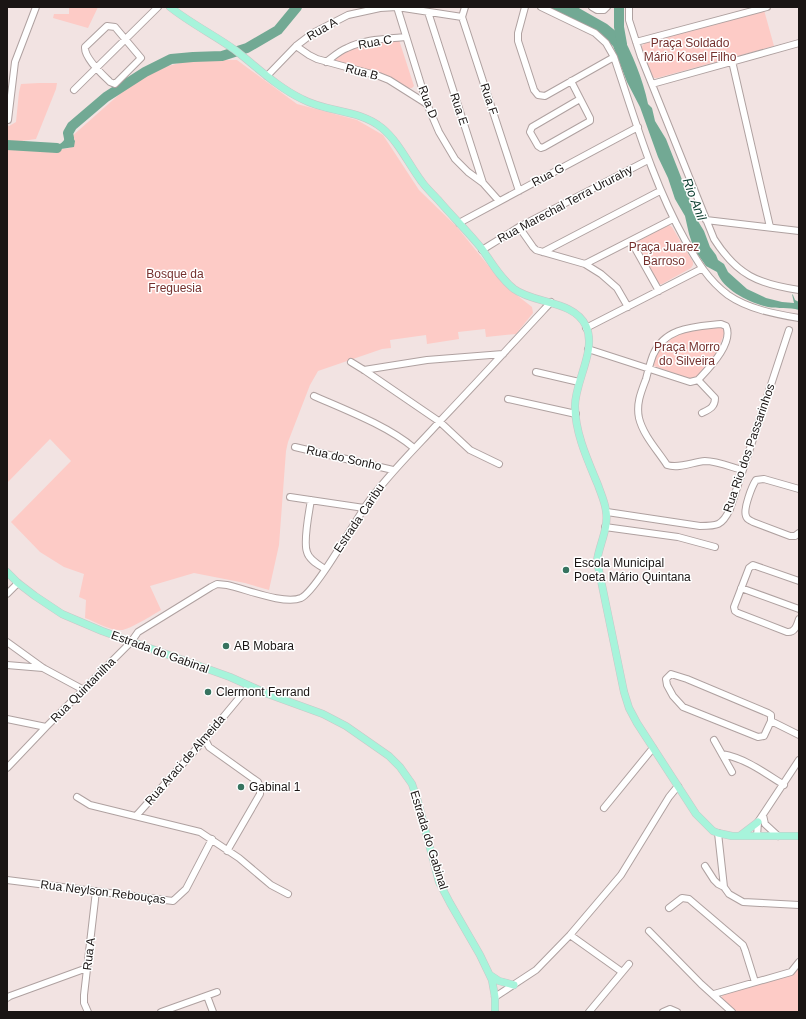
<svg xmlns="http://www.w3.org/2000/svg" width="806" height="1019" viewBox="0 0 806 1019" font-family="Helvetica,sans-serif">
	<rect width="100%" height="100%" fill="#f2e3e2"/>
	<path fill="#fdcbc6" d="M69,7H98L88,28L53,18L54,14H69Z
		M764,10L774,46L657,78H654L652,75L641,50L642,46L645,43Z
		M399,40L414,86L412,88H409L381,74L338,63L335,61L336,55L363,43Z
		M190,60H237L297,104L357,120L383,135L419,190L457,227L504,285L532,307L533,313L516,334L486,337L485,329L458,332L459,339L427,344L426,335L390,340L391,348L382,349L318,371L310,385L288,442L286,451L279,545L269,590L245,583L194,573L150,586L161,610C153,615 130,629 122,630C110,631 96,622 85,618L86,600L79,597L84,574L64,567L40,552L11,522L71,461L50,439L7,483V147L48,151L70,148L75,141L71,137L122,92L154,70Z
		M39,83H57L56,89L36,139L7,143V125L9,126L16,122L19,92L21,84Z
		M669,225L672,227L693,262V265L691,268L662,284H658L636,243L638,241Z
		M719,327L722,328L724,330V334L715,357L698,377L694,379H689L654,366L653,359L664,340L684,331Z
		M799,967V1012H735L721,999L723,994L793,973Z"/>
	<path fill="#72a994" d="M546,7H577L607,24L618,33L620,31C632,53 643,79 648,104L652,108L655,121L666,139L690,200L693,213L704,231L710,247L716,255L718,260L724,264L728,272L747,289L766,298L782,302L794,303L792,294L793,295L795,300L799,302V310C789,307 778,309 768,307C750,303 723,290 717,272L706,266L694,249L689,234L685,216L675,199L668,178L658,157L640,107L627,82L613,46L603,37Z
		M72,126L70,133L75,141L74,147L48,151L44,148C52,147 62,146 65,138C67,132 67,129 72,126Z"/>
	<g fill="none" stroke-linecap="round" stroke-linejoin="round">
		<path stroke="#72a994" stroke-width="10" d="M619,7V27L622,44
			M69,138L68,133L72,126L106,97L145,72L171,59L193,57L222,56L247,48L278,30L297,7
			M7,145L57,148"/>
		<defs>
			<path id="minor" d="M397,7L427,104L439,132L455,159L468,172L483,183
				M465,7L462,17L519,191
				M525,7L518,33V41L534,90L538,95L545,96L614,57
				M541,7L595,33L606,43L614,57C635,119 653,183 685,240C697,261 708,280 728,295C748,309 775,314 799,318
				M592,7L597,10H604L607,7
				M629,7V20L641,57L714,239C737,275 758,284 799,290
				M428,12L483,183L499,201
				M107,26L115,27L141,58L115,84L110,82C102,74 84,58 85,47Z
				M636,42L767,7
				M296,46L309,55L317,59L379,76L389,80L427,104
				M732,61L770,227
				M326,62C333,57 339,51 347,48C365,39 386,39 405,37
				M267,76L296,46L313,33L348,15L380,8L397,7L462,17
				M571,81L590,118V121L544,147L541,148L538,146L530,132L532,127L580,99
				M652,84L799,43
				M74,90L158,7
				M8,120L15,62L36,7
				M706,220L799,231
				M459,223L638,127
				M519,227L533,247L536,250L585,264L601,274L617,288L628,307
				M631,241L659,291
				M482,250L519,227L648,160
				M543,252L660,191
				M585,264L673,219
				M586,328L701,269
				M588,349L690,382L698,380C709,368 734,343 726,326L721,324C694,327 665,327 653,355C650,363 648,371 646,379C641,392 636,404 639,418C643,435 658,451 667,465C679,469 693,462 705,461C717,461 731,467 742,470
				M351,362L364,370L440,422L470,450L499,464
				M364,370L427,360L503,354
				M536,372L579,382
				M698,380L715,398C715,407 710,409 702,413
				M314,396C346,410 388,426 414,448
				M508,399L576,414
				M295,447L393,470
				M799,489L764,479L756,480C752,486 743,509 746,516C747,520 750,520 753,522L790,536H795L799,533
				M290,497L364,508
				M311,500C309,512 303,542 307,552C309,560 319,565 325,569
				M607,512L700,526C717,526 722,526 730,509L789,330
				M605,527L678,537L715,547
				M799,581L753,565L749,568L734,607L735,611L738,613L787,632C795,633 797,625 799,619
				M741,588L799,609
				M7,594L18,583
				M7,642L43,668L82,689
				M7,665L43,668
				M671,674L687,679L768,713L771,715V721L764,736L758,737L683,707L673,696L667,685L666,679Z
				M7,719L46,727L131,642L138,632L211,587L217,584L227,585C246,589 284,605 301,598C316,591 355,521 367,504C389,473 416,448 441,420C478,381 514,342 551,302
				M771,721L799,735
				M205,739L209,747L258,782L260,787V794L227,851
				M714,740L732,772
				M722,754C745,758 765,773 784,785
				M7,768L46,727
				M77,797L90,805L200,832L239,858L271,885L288,894
				M604,808L653,748
				M763,815L765,824L778,836
				M136,816L205,739L249,686
				M718,833L724,887
				M757,836L758,822L799,760
				M705,866L714,880L718,884L724,887L729,894L743,902L799,905
				M7,880L173,901L186,889L212,839
				M669,908L682,898L689,899L736,939L743,945L745,950L755,982
				M649,931L701,984L732,1012
				M570,935L622,972
				M714,994L791,972L799,962
				M207,996L213,1012
				M495,997L536,970L570,935L621,875L669,797L678,786
				M7,998L10,996L87,968
				M88,1012L84,1003V995L96,891
				M161,1012L217,992
				M589,1012L629,964
				M663,1012L670,1009L677,1012"/>
			<path id="major" d="M170,7C190,23 214,35 235,50C257,67 277,87 302,99C328,113 359,109 382,128C399,142 409,165 422,182C427,189 434,195 440,202C454,218 469,233 482,249C492,263 500,278 514,289C534,304 574,300 586,326C597,350 575,381 575,406C575,433 588,461 598,485C601,494 605,502 606,511C609,528 599,545 597,561L624,692L629,708L637,723L696,814L713,831L718,833L732,836H799
				M7,572L18,583L35,596L62,614L102,631L230,677L268,694L323,714L346,726L389,756L400,767L412,784L418,802L439,882L450,903L480,955L492,980L495,997V1012
				M741,835L758,822
				M490,975L499,981L514,985"/>
		</defs>
		<use href="#minor" stroke="#afa1a0" stroke-width="8"/>
		<use href="#major" stroke="#c8c7c7" stroke-width="8"/>
		<use href="#minor" stroke="#fff" stroke-width="6"/>
		<use href="#major" stroke="#a7f4db" stroke-width="7"/>
	</g>
	<g fill="#36735f" stroke="#fff" stroke-width="1.5">
		<circle cx="566" cy="570" r="4"/>
		<circle cx="226" cy="646" r="4"/>
		<circle cx="208" cy="692" r="4"/>
		<circle cx="241" cy="787" r="4"/>
	</g>
	<g text-anchor="middle" stroke-width="3" stroke-linejoin="round" paint-order="stroke">
		<g font-size="12" fill="#1a1514" stroke="#fff">
			<text transform="translate(322 29) rotate(-30)" y="4">Rua A</text>
			<text transform="translate(375 42) rotate(-10)" y="4">Rua C</text>
			<text transform="translate(362 72) rotate(15)" y="4">Rua B</text>
			<text transform="translate(489 99) rotate(72)" y="4">Rua F</text>
			<text transform="translate(428 102) rotate(69)" y="4">Rua D</text>
			<text transform="translate(459 109) rotate(72)" y="4">Rua E</text>
			<text transform="translate(548 175) rotate(-28)" y="4">Rua G</text>
			<text transform="translate(565 204) rotate(-28)" y="4">Rua Marechal Terra Ururahy</text>
			<text transform="translate(749 448) rotate(-71)" y="4">Rua Rio dos Passarinhos</text>
			<text transform="translate(344 458) rotate(13)" y="4">Rua do Sonho</text>
			<text transform="translate(359 518) rotate(-56)" y="4">Estrada Caribu</text>
			<text transform="translate(160 652) rotate(20)" y="4">Estrada do Gabinal</text>
			<text transform="translate(83 690) rotate(-45)" y="4">Rua Quintanilha</text>
			<text transform="translate(185 760) rotate(-49)" y="4">Rua Araci de Almeida</text>
			<text transform="translate(429 840) rotate(73)" y="4">Estrada do Gabinal</text>
			<text transform="translate(103 892) rotate(7)" y="4">Rua Neylson Rebouças</text>
			<text transform="translate(89 954) rotate(-83)" y="4">Rua A</text>
		</g>
		<g font-size="12" fill="#75312e" stroke="#fff">
			<text x="690" y="47">Praça Soldado<tspan x="690" dy="14">Mário Kosel Filho</tspan></text>
			<text x="664" y="251">Praça Juarez<tspan x="664" dy="14">Barroso</tspan></text>
			<text x="175" y="278">Bosque da<tspan x="175" dy="14">Freguesia</tspan></text>
			<text x="687" y="351">Praça Morro<tspan x="687" dy="14">do Silveira</tspan></text>
		</g>
		<g font-size="12" fill="#1a1514" stroke="#fff" text-anchor="start">
			<text x="574" y="567">Escola Municipal<tspan x="574" dy="14">Poeta Mário Quintana</tspan></text>
			<text x="234" y="650">AB Mobara</text>
			<text x="216" y="696">Clermont Ferrand</text>
			<text x="249" y="791">Gabinal 1</text>
		</g>
		<g font-size="13" font-style="italic" fill="#083a2c" stroke="#fff">
			<text transform="translate(695 199) rotate(69)" y="5">Rio Anil</text>
		</g>
	</g>
	<rect width="806" height="1019" fill="none" stroke="#1a1514" stroke-width="16"/>
</svg>
